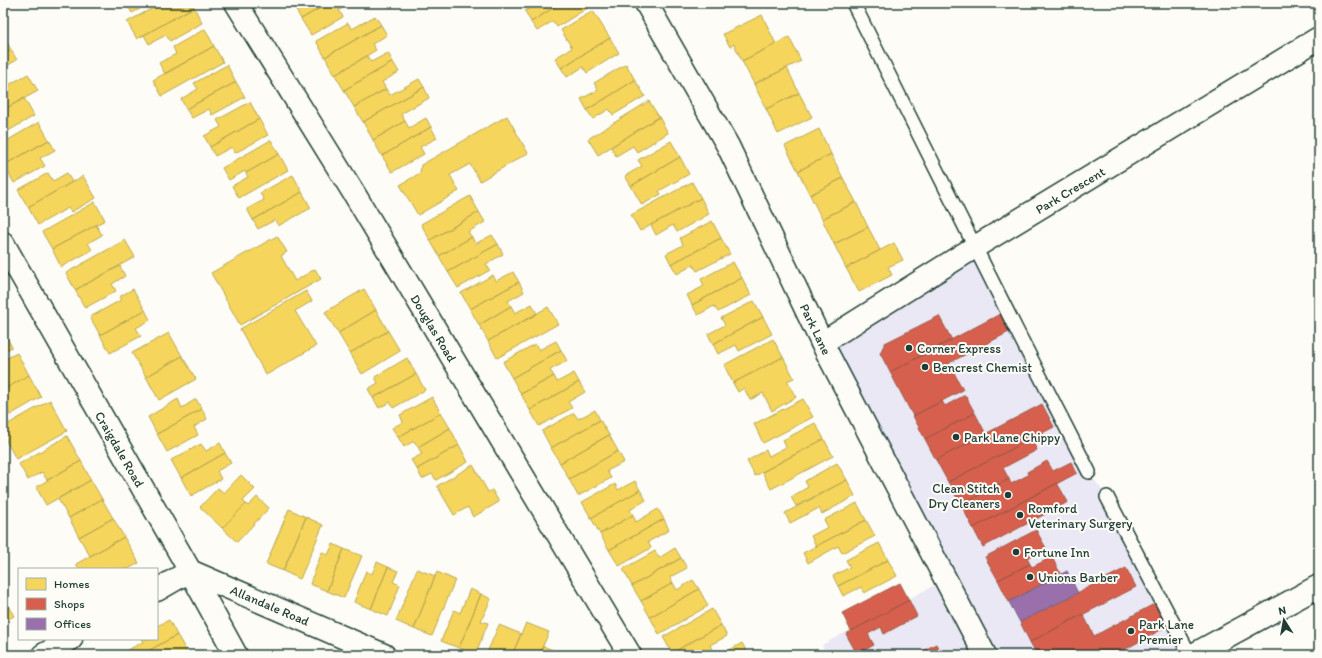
<svg xmlns="http://www.w3.org/2000/svg" width="1322" height="658" viewBox="0 0 1322 658" font-family="Itim,sans-serif">
	<rect width="100%" height="100%" fill="#fdfcf7"/>
	<filter id="ink" filterUnits="userSpaceOnUse"><feTurbulence type="fractalNoise" baseFrequency=".025" numOctaves="2"/><feDisplacementMap in="SourceGraphic" scale="8" xChannelSelector="R" yChannelSelector="G"/><feConvolveMatrix kernelMatrix="1 2 1 2 8 2 1 2 1" color-interpolation-filters="sRGB"/></filter>
	<g filter="url(#ink)">
		<path fill="#e9e8f4" d="M975,247L1089,472L1107,497L1190,655H826L822,645L946,579L822,343Z"/>
		<path fill="#f6d55c" stroke="#b6a750" d="M126,3H151L132,13Z
			M162,3H191L194,7L137,39L127,22Z
			M292,3H329L301,19Z
			M329,3H352L339,10L343,17L311,35L301,19Z
			M539,3H561L531,22L525,11Z
			M561,3H586L589,7L557,27L553,21L537,31L531,22Z
			M194,7L202,23L170,41L166,35L149,44L144,35Z
			M593,11L610,38L561,68L555,58L572,48L561,30Z
			M762,15L776,44L742,61L734,44L730,47L723,34Z
			M375,16L381,25L325,57L316,41L348,23L352,29Z
			M381,25L387,35L372,44L376,50L335,75L325,57Z
			M205,29L214,46L165,74L159,63L176,54L173,47Z
			M3,35L11,50L3,55Z
			M789,37L801,61L754,84L742,61Z
			M610,38L619,53L587,73L583,67L567,77L561,68Z
			M214,46L223,62L162,96L153,80Z
			M11,50L17,60L3,68V55Z
			M388,53L393,62L344,90L335,75L367,56L371,62Z
			M393,62L399,72L382,82L386,89L354,107L344,90Z
			M626,64L635,80L587,110L581,99L598,90L594,83Z
			M227,65L236,82L186,109L181,99L198,89L194,83Z
			M787,68L799,93L766,109L754,84Z
			M28,74L38,91L3,110V88Z
			M419,79L424,87L363,122L354,107L386,89L390,95Z
			M635,80L645,96L613,115L609,109L593,119L587,110Z
			M236,82L245,97L212,115L209,109L192,118L186,109Z
			M424,87L429,98L401,114L405,121L373,140L363,122Z
			M799,93L812,117L778,134L766,109Z
			M24,98L34,116L3,134V110Z
			M649,101L659,117L598,155L588,139Z
			M250,102L259,119L210,147L204,136L221,127L217,120Z
			M507,116L528,153L480,181L470,164L450,175L459,191L418,215L400,185L420,173L421,165Z
			M659,117L668,133L637,152L633,146L616,156L611,147Z
			M426,118L431,127L382,156L373,140L405,121L409,128Z
			M259,119L268,135L235,153L232,147L215,156L210,147Z
			M39,122L49,140L4,165L3,162V143Z
			M431,127L437,138L420,147L424,154L392,172L382,156Z
			M819,129L831,154L798,171L785,146Z
			M49,140L55,150L40,158L45,166L14,183L4,165Z
			M271,140L279,154L246,173L245,171L229,180L222,168Z
			M671,141L680,157L631,186L625,176L642,166L638,160Z
			M279,154L288,170L239,198L232,186L248,177L246,173Z
			M831,154L843,178L810,195L798,171Z
			M680,157L689,174L659,191L661,194L642,205L631,186Z
			M48,173L53,181L67,173L72,182L28,207L18,190Z
			M293,175L302,192L253,220L247,209L264,200L260,193Z
			M83,176L96,198L71,212L68,208L38,225L28,207Z
			M843,178L856,202L822,219L810,195Z
			M692,182L701,198L640,231L631,215Z
			M302,192L311,208L278,226L275,220L258,229L253,220Z
			M470,196L479,212L430,240L421,224Z
			M701,198L709,214L677,232L673,225L656,235L651,225Z
			M95,202L105,220L52,249L42,232Z
			M856,202L868,227L834,244L822,219Z
			M479,212L485,222L468,232L472,237L439,256L430,240Z
			M712,221L721,238L671,264L666,254L683,245L680,238Z
			M96,225L102,235L88,243L92,250L61,267L52,249Z
			M868,227L880,250L846,268L834,244Z
			M492,235L498,244L448,272L439,256L472,237L475,244Z
			M277,236L287,252L281,256L295,281L315,269L321,279L240,325L211,273Z
			M721,238L730,254L697,271L693,265L677,274L671,264Z
			M125,240L135,257L75,290L66,273Z
			M894,243L903,260L888,267L892,275L859,292L846,268Z
			M498,244L503,254L486,264L490,270L458,288L448,272Z
			M733,262L742,278L692,305L687,295L704,286L701,279Z
			M120,266L125,276L112,284L116,291L85,308L75,290Z
			M513,272L519,282L470,309L461,293L493,275L496,281Z
			M742,278L751,295L718,312L714,306L698,315L692,305Z
			M519,282L524,292L508,301L511,306L479,325L470,309Z
			M133,289L145,310L100,335L90,317L121,300L119,297Z
			M364,289L376,310L338,333L325,312Z
			M306,291L312,301L295,311L316,346L266,375L240,329Z
			M754,301L763,317L713,344L708,334L725,325L721,318Z
			M532,304L537,314L488,341L479,325L511,306L515,313Z
			M548,307L558,324L497,358L488,341Z
			M145,310L150,320L136,328L141,336L110,353L100,335Z
			M376,310L388,331L350,353L338,333Z
			M763,317L772,334L739,351L736,345L718,354L713,344Z
			M3,331L12,347L3,352Z
			M388,331L400,351L362,374L350,353Z
			M169,333L182,356L146,377L132,353Z
			M773,339L783,357L733,383L724,365Z
			M556,341L561,350L512,378L503,362L535,344L539,350Z
			M561,350L567,361L550,370L554,376L521,394L512,378Z
			M17,353L29,375L3,390V360Z
			M182,356L196,379L159,400L146,377Z
			M783,357L794,378L787,381L796,397L772,411L763,393L750,400L744,388L738,392L733,383Z
			M407,358L416,374L373,398L368,389L378,383L375,377Z
			M574,373L579,382L530,410L521,394L554,376L557,382Z
			M416,374L425,390L393,408L390,402L379,408L373,398Z
			M29,375L41,397L10,415L3,403V390Z
			M579,382L585,392L568,402L572,408L539,426L530,410Z
			M432,397L441,413L398,437L392,428L403,422L400,415Z
			M178,399L182,408L196,399L202,409L157,434L148,417Z
			M803,399L813,417L763,443L754,424Z
			M50,400L67,431L16,459L3,435V427Z
			M202,409L207,419L194,427L198,435L167,452L157,434Z
			M595,410L600,420L551,448L542,431L574,413L578,419Z
			M441,413L450,428L418,447L414,441L404,447L398,437Z
			M600,420L609,435L560,463L551,448Z
			M815,423L824,439L755,476L747,461L766,450L769,456L786,447L783,440Z
			M450,428L459,445L417,469L411,460L422,454L418,447Z
			M609,435L618,451L569,479L560,463Z
			M67,436L81,461L47,480L42,472L28,480L19,464Z
			M824,439L833,456L771,489L762,472Z
			M220,443L225,453L181,478L171,460L201,444L206,451Z
			M459,445L468,462L436,480L432,474L422,479L417,469Z
			M618,451L624,462L607,471L611,478L578,496L569,479Z
			M225,453L231,463L217,471L221,479L191,496L181,478Z
			M81,461L91,480L46,505L36,487Z
			M837,463L847,480L796,506L791,497L808,487L805,481Z
			M473,465L488,492L492,490L499,502L473,517L468,507L454,515L437,486Z
			M241,475L255,489L243,501L246,504L222,528L200,507L218,488L224,493Z
			M91,480L102,499L69,518L58,499Z
			M847,480L855,496L822,514L819,508L790,523L785,513Z
			M635,481L640,490L591,518L582,502L615,484L618,490Z
			M640,490L646,500L630,510L633,515L600,534L591,518Z
			M257,497L269,508L237,542L222,528L246,504L248,506Z
			M102,499L113,518L79,537L69,518Z
			M857,503L866,520L816,546L811,536L828,527L824,520Z
			M289,509L306,517L283,571L266,564Z
			M658,509L664,519L609,550L600,534L633,515L636,522Z
			M306,517L323,525L300,579L283,571Z
			M113,518L124,537L90,556L79,537Z
			M664,519L669,530L648,542L651,548L619,566L609,550Z
			M866,520L875,536L842,553L838,546L808,563L803,553Z
			M124,537L139,563L128,569H79L76,564Z
			M879,543L888,560L838,586L833,576L850,567L846,560Z
			M333,544L344,549L327,591L310,584L322,552L328,555Z
			M675,548L681,558L632,586L623,569L655,551L659,558Z
			M344,549L362,556L344,598L327,591Z
			M681,558L687,568L670,577L673,583L641,601L632,586Z
			M888,560L897,576L864,593L861,587L843,596L838,586Z
			M377,562L388,567L371,609L354,602L366,571L372,574Z
			M388,567L398,571L393,582L400,585L388,616L371,609Z
			M417,569L435,576L414,629L396,621Z
			M437,572L455,580L432,636L414,629Z
			M693,580L699,589L650,617L641,601L673,583L677,590Z
			M470,589L481,594L459,648L441,641L454,610L460,613Z
			M699,589L708,606L659,634L650,617Z
			M481,594L491,599L481,621L488,623L475,655L459,648Z
			M3,597L14,616L3,622Z
			M712,609L721,625L672,653L663,637Z
			M169,620L177,635L141,655H126L124,652L143,642L141,639H157V626Z
			M526,623L549,632L539,655H512Z
			M499,625L521,634L512,655H486Z
			M721,625L727,636L710,645L713,651L705,655H673L672,653Z
			M177,635L187,652L181,655H141Z
			M742,643L747,652L742,655H721Z
			M543,646L565,655H539Z"/>
		<path fill="#d6604d" stroke="#9f5646" d="M1000,314L1009,332L949,363L963,390L913,416L890,372Z
			M939,316L952,340L890,372L880,353L885,343Z
			M965,395L975,413L925,439L913,416L942,401L945,406Z
			M1042,404L1054,427L948,482L936,460Z
			M975,413L986,434L936,460L925,439Z
			M1031,439L1037,450L1003,468L1009,479L961,505L948,482Z
			M1047,461L1053,471L1071,462L1077,473L973,528L961,505L1009,479L1011,484L1028,475L1027,472Z
			M1057,483L1068,502L983,547L973,528Z
			M1036,530L1046,548L1027,558L1030,564L998,580L985,557Z
			M1052,557L1061,575L1009,602L998,580L1030,564L1032,567Z
			M1126,568L1136,587L1030,642L1020,622Z
			M900,583L909,600L851,631L842,613Z
			M909,600L917,616L884,634L881,627L868,634L874,645L857,654L846,634Z
			M1156,603L1168,626L1120,652L1121,655H1037L1030,642L1083,614L1094,636Z
			M936,644L942,655H915Z"/>
		<path fill="#9970ab" stroke="#746187" d="M1067,571L1078,593L1020,622L1009,602Z"/>
		<g fill="none" stroke-linecap="round" stroke-linejoin="round">
			<defs>
				<path id="lane" d="M853,3L1016,329L1089,472
					M1107,497L1190,655"/>
				<path id="street" d="M236,3L355,195L630,655
					M3,243L190,571L236,655
					M822,343L975,247L1319,38
					M157,590L190,571L384,655
					M43,655L71,639
					M1193,655L1319,586"/>
				<path id="secondary" d="M646,3L728,146L822,343L985,655"/>
			</defs>
			<use href="#lane" stroke="#1f3d34" stroke-width="16"/>
			<use href="#street" stroke="#1f3d34" stroke-width="25"/>
			<use href="#secondary" stroke="#1f3d34" stroke-width="25"/>
			<use href="#lane" stroke="#fdfcf7" stroke-width="13"/>
			<use href="#street" stroke="#fdfcf7" stroke-width="22"/>
			<use href="#secondary" stroke="#fdfcf7" stroke-width="22"/>
		</g>
	</g>
	<g fill="#1f3d34" stroke="#fdfcf7" stroke-width="1.5">
		<circle cx="909" cy="348" r="4"/>
		<circle cx="925" cy="367" r="4"/>
		<circle cx="956" cy="437" r="4"/>
		<circle cx="1008" cy="495" r="4"/>
		<circle cx="1020" cy="515" r="4"/>
		<circle cx="1016" cy="552" r="4"/>
		<circle cx="1030" cy="577" r="4"/>
		<circle cx="1131" cy="631" r="4"/>
	</g>
	<g text-anchor="middle" stroke-width="4" stroke-linejoin="round" paint-order="stroke">
		<g font-size="13" fill="#1f3d34" stroke="#fdfcf7">
			<text transform="translate(1070 190) rotate(-31)" y="5">Park Crescent</text>
			<text transform="translate(434 328) rotate(59)" y="5">Douglas Road</text>
			<text transform="translate(816 329) rotate(64)" y="5">Park Lane</text>
			<text transform="translate(120 449) rotate(60)" y="5">Craigdale Road</text>
			<text transform="translate(270 605) rotate(23)" y="5">Allandale Road</text>
		</g>
		<g font-size="13" fill="#1f3d34" stroke="#fdfcf7" text-anchor="start">
			<text x="917" y="353">Corner Express</text>
			<text x="933" y="372">Bencrest Chemist</text>
			<text x="964" y="442">Park Lane Chippy</text>
			<text x="1000" y="493" text-anchor="end">Clean Stitch<tspan x="1000" dy="15">Dry Cleaners</tspan></text>
			<text x="1028" y="513">Romford<tspan x="1028" dy="15">Veterinary Surgery</tspan></text>
			<text x="1024" y="557">Fortune Inn</text>
			<text x="1038" y="582">Unions Barber</text>
			<text x="1139" y="629">Park Lane<tspan x="1139" dy="15">Premier</tspan></text>
		</g>
	</g>
	<rect width="1322" height="658" fill="none" stroke="#fdfcf7" stroke-width="16"/>
	<rect x="8" y="8" width="1306" height="642" fill="none" stroke="#1f3d34" stroke-width="1.5" filter="url(#ink)"/>
	<rect x="18" y="568" width="140" height="72" fill="#fdfcf7" stroke="#a4b0a9"/>
	<rect x="26" y="578" width="20" height="12" fill="#f6d55c" stroke="#a4b0a9"/>
	<text x="54" y="588" font-size="12" fill="#1f3d34">Homes</text>
	<rect x="26" y="598" width="20" height="12" fill="#d6604d" stroke="#a4b0a9"/>
	<text x="54" y="608" font-size="12" fill="#1f3d34">Shops</text>
	<rect x="26" y="618" width="20" height="12" fill="#9970ab" stroke="#a4b0a9"/>
	<text x="54" y="628" font-size="12" fill="#1f3d34">Offices</text>
	<g transform="translate(1284 620) rotate(349)" stroke="#fdfcf7" stroke-width="3" paint-order="stroke">
	<path d="M0-3L7 15L0 10L-7 15Z" fill="#1f3d34"/>
	<text y="-6" font-size="11" font-weight="bold" text-anchor="middle" fill="#1f3d34">N</text>
	</g>
</svg>
